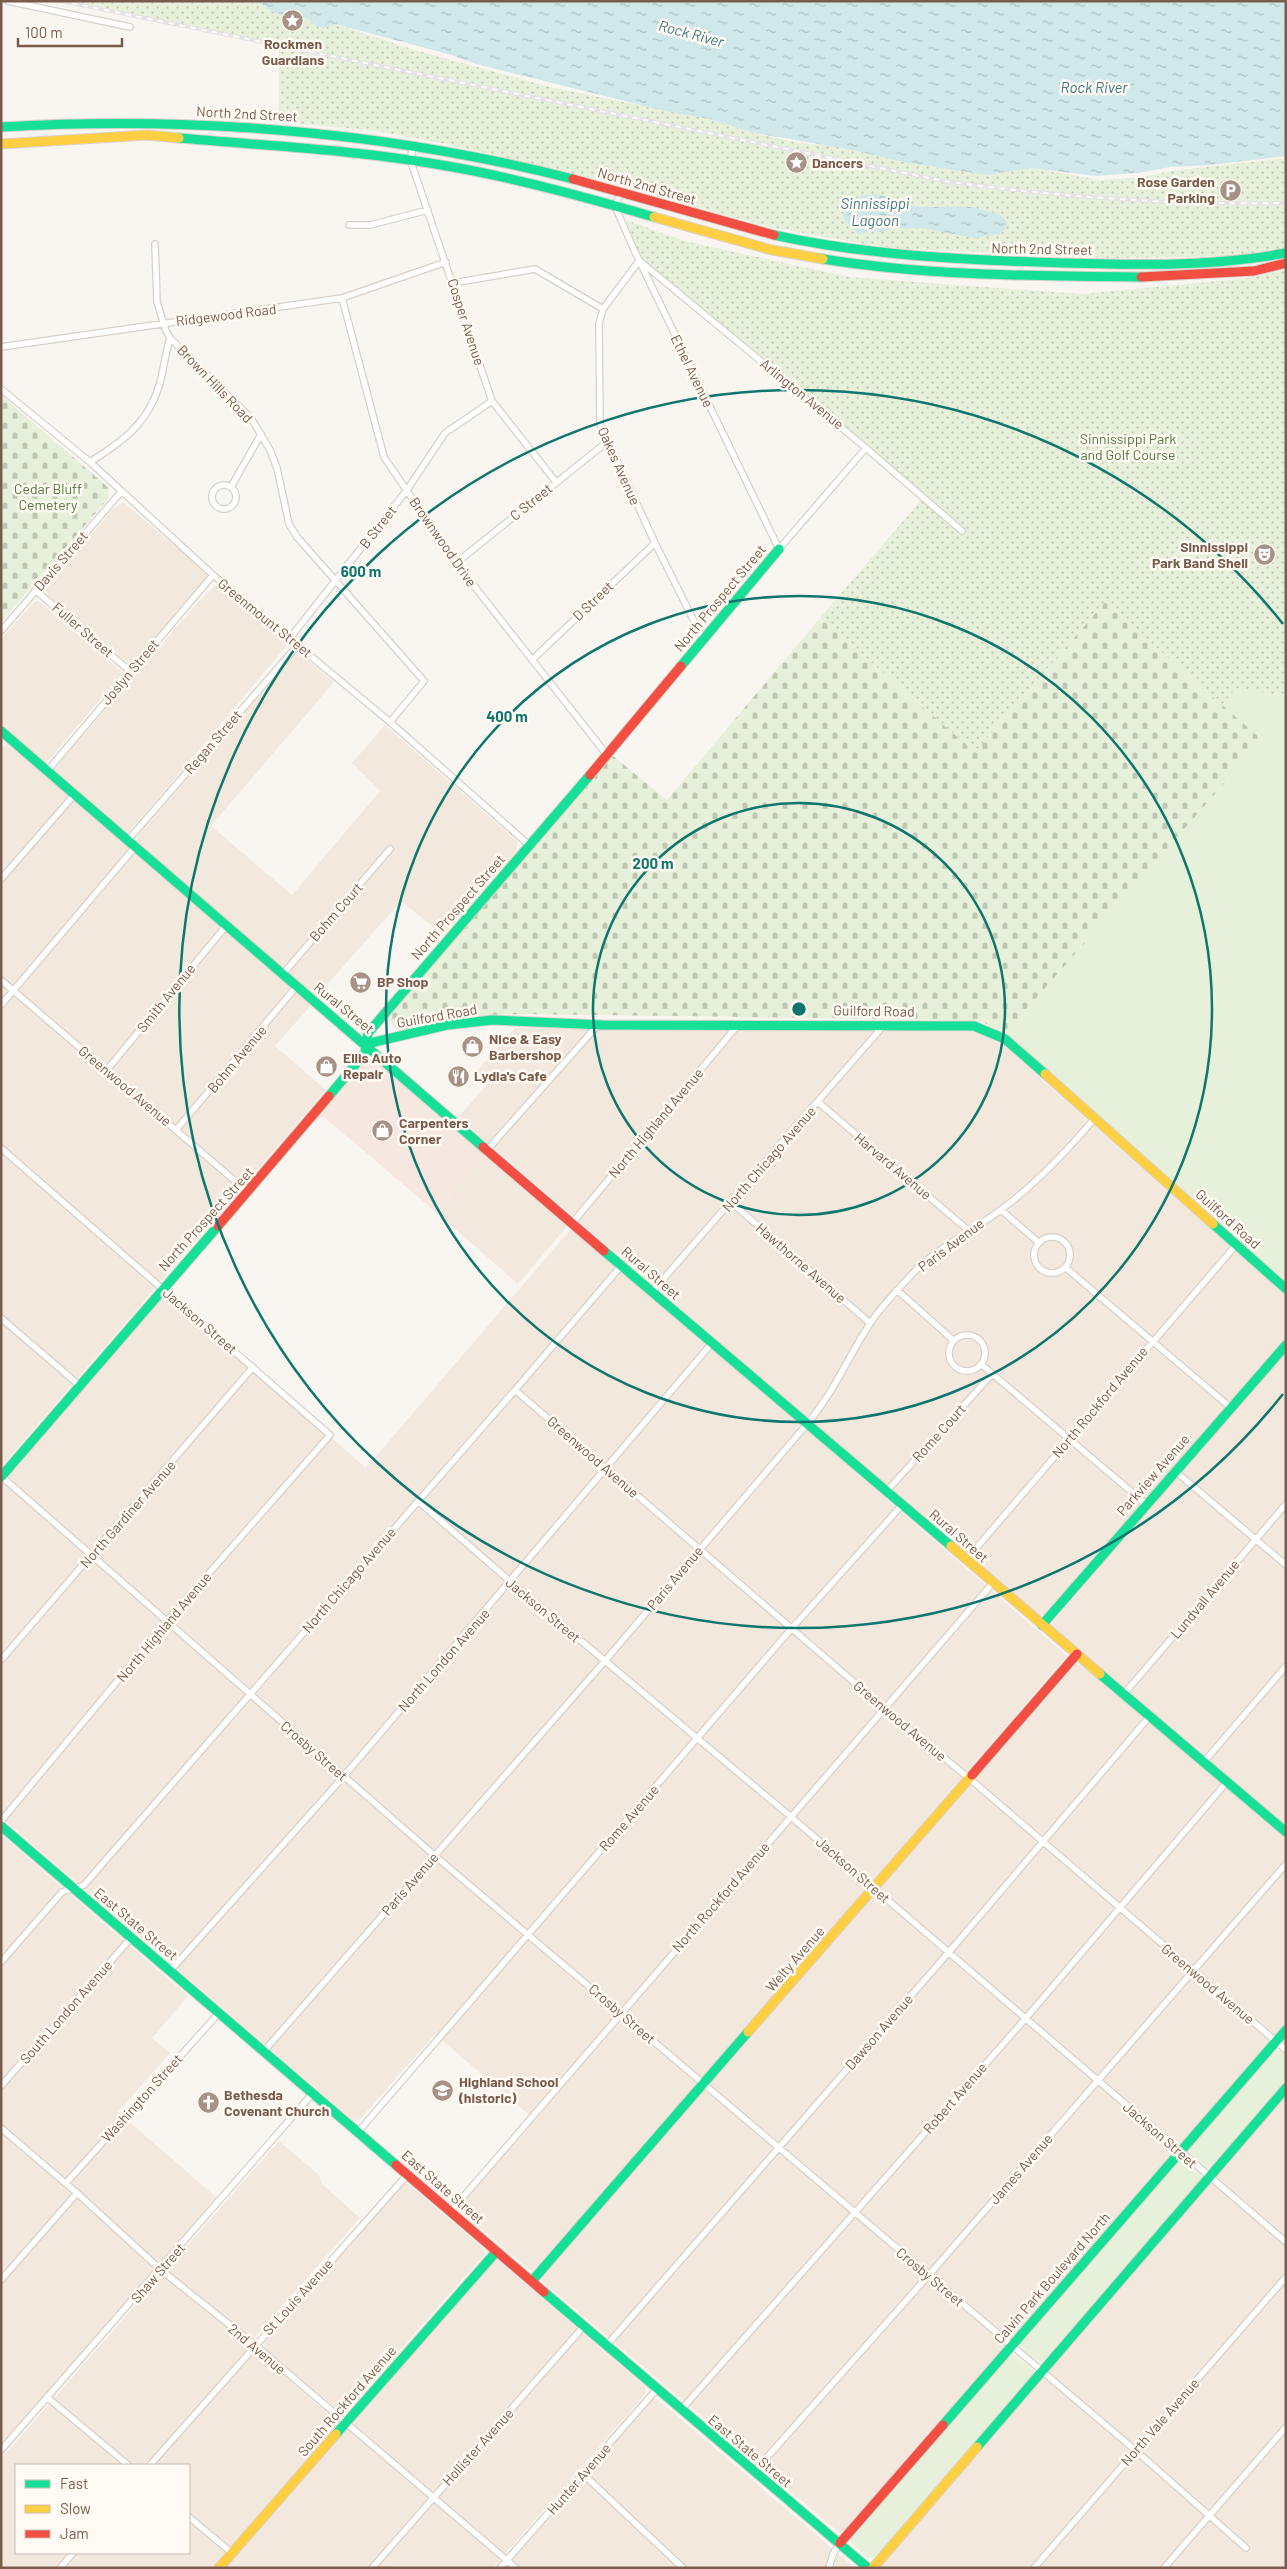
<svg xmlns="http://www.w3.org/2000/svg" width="1287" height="2569" viewBox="0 0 1287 2569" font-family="Barlow,sans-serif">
	<defs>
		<pattern id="cemetery-stones" width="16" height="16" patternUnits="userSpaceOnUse" patternTransform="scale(1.25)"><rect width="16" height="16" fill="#e7f0db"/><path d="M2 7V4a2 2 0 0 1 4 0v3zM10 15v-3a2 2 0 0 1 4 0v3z" fill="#c0c6b4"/></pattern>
		<pattern id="park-dots" width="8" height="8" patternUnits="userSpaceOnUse" patternTransform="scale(1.25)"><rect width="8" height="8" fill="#e7f0db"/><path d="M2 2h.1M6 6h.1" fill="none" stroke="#c0c6b4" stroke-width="1.8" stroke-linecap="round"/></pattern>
		<pattern id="water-ripples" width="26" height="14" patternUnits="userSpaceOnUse" patternTransform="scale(1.25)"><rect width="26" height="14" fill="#d0e8ea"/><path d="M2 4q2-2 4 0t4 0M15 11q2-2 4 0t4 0" fill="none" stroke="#aebfc0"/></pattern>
	</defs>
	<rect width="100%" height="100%" fill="#f9f5f0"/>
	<path fill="#f2e8de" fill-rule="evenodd" d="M123,502L207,573L206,580L138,658L129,664L49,598L45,589L113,509Z
		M218,583L288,644L156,801L129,831H125L54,769L199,601Z
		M38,601L121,671L120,676L46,763L1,726V639L34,602Z
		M299,653L334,682L211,826L292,895L380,791L352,763L385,725L518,842L515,852L443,935L401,901L316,997L137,842V837L293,656Z
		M7,744L313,1003L275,1046L326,1090L1,1467V749Z
		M515,1028L980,1032L1006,1048L1286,1296V1338L1045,1615H1037L458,1117L488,1084L476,1072Z
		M490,1157L568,1225L518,1284L437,1213L484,1158Z
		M570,1230L578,1231L1067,1656L536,2270L531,2271L457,2208L534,2119L435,2034L360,2119L354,2121L1,1817V1482L165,1295L176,1302L366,1468Z
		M1286,1351V1826L1050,1625Z
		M1074,1664L1083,1666L1286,1838V2025L846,2532L841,2534L542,2281L541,2276Z
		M1,1835L188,1996L152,2038L170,2053L118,2112L217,2198L1,2444Z
		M1286,2093V2568H881L882,2564Z
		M279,2141L319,2175L322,2184L360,2218L248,2344L336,2421V2427L212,2568H1V2459ZM16,2465H189V2553H16Z
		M402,2184H408L484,2249L485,2254L343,2414L265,2349L264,2343Z
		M494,2261L500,2262L644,2386L646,2391L642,2398L493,2568H226Z
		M653,2399H657L855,2568H505Z"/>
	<path fill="#f6e8e1" d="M373,1058L490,1157L484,1158L437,1213L324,1117L315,1119L366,1059Z"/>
	<path fill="#e7f0db" d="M1236,688L1286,696V1283L1005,1034L1262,740L1222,705Z
		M1278,2050L1286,2055V2083L1213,2166L1210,2169L1205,2168L1189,2155L1190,2146L1272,2051Z
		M1180,2159L1201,2174L1202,2180L1045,2362C1037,2363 1021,2350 1021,2342Z
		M1013,2354L1033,2370L1034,2375L878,2555L873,2558L867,2557L851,2543L852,2535L1007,2355Z"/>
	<path fill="url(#cemetery-stones)" d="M1,395L109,488L108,499L1,622Z
		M1105,602L1262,740L1005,1034L983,1022L958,1020L520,1014L454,1018L399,1032L387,1019L612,755L667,800L820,618L975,752Z"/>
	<path fill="url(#park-dots)" d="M61,1H246L262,4L271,11L291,16H303L319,27L324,28L335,24L415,50L554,88L714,120L754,133L799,143L838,146L908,163L941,168L1001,174L1010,170L1030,168L1101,180L1136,178L1171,171L1286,158V249L1271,253L1228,256L1112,258L889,248L770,227L569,172L446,144L371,130L279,122V46Z
		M626,220L684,241L849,277L1081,294L1249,278L1286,270V696L1236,688L1222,705L1105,602L975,752L820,618L923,498L639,261Z"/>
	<path fill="url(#water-ripples)" d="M246,1H1286V156L1210,165L1170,167L1138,173L1096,176L1030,168L988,175L908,163L848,149L754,133L714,120L661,110L476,64L448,54L335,24L324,28L319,27L303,16L282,15L271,11L262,4Z
		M875,194L904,201L916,207H972L998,214L1006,220L1007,226L1001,234L975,238L921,228H908L888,229L881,232L872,231L862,234L856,232L843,218C845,199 858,195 875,194Z"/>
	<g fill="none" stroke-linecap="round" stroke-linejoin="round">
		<defs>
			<path id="street" d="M8,1L130,27
				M412,145L411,162L492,401L556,482
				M621,192L615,206L634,250L779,549L866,448
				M349,225H370L428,210
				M155,244L157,302L166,331L170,338L251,418L270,450L277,468L289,524L297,537L424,681L390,722
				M639,261L603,309L599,324L600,424L655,543L703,639
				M641,262L866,448L962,531
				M453,283L535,269L603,309
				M342,298L384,457L456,563L607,755
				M1,347L342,298L446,262
				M1,389L90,462L213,575L390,722L529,845
				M90,462C125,440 150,422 161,379C164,365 166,351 170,338
				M212 497a12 12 0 1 1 24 0a12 12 0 1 1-24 0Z
				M231,487L261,434
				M456,563L607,442
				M35,590L131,672
				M1,631L121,492
				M290,638L407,490L445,433L492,401
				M532,660L655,543
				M48,770L213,575
				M128,840L298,645
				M1,879L75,794
				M282,975L390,849
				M1,980L249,1193
				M1,1005L135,847
				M106,1071L226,926
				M818,1102L968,1230
				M176,1130L296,987
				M1,1148L330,1435L168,1620L1,1821
				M488,1149L597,1026
				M732,1203L870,1323
				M1001,1210L1038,1242
				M573,1222L738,1025
				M1034 1255a18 18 0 1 1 36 0a18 18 0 1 1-36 0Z
				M1066,1268L1230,1407
				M897,1290L953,1340
				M652,1292L884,1025
				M1,1318L79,1385
				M949 1353a18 18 0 1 1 36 0a18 18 0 1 1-36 0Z
				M982,1365L1146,1504
				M515,1390L885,1709L970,1779L1286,2050
				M1175,1471L1286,1565
				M1,1476L434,1855L1135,2450L1246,2548
				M886,1492L992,1374
				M418,1501L511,1582L790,1816L1286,2242
				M966,1560L1236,1245
				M1,1660L253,1367
				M1124,1694L1286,1504
				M1203,1763L1286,1666
				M1,1962L62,1892L84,1885L515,1390L621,1266
				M170,1971L344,1776L712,1343
				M264,2051L604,1662L807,1424C834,1392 847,1359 869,1325C882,1305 900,1287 916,1270C942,1245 974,1230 1002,1209C1037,1183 1066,1152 1094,1119
				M1,2086L131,1938
				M1,2128L77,2193L161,2270L255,2345L516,2568
				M358,2132L792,1628L902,1505
				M66,2183L219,2013
				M451,2211L992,1584
				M1,2280L77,2193
				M607,2345L949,1952L1149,1717
				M48,2398L128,2465
				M681,2410L1026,2018L1226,1783
				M1,2450L313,2093
				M150,2465L408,2174
				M754,2472L928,2276L1286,1864
				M583,2474L683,2568
				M189,2517L232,2553
				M60,2568L73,2553
				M372,2568L584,2326
				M500,2568L657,2389
				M829,2568L833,2554L840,2543
				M1034,2568L1286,2277
				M1164,2568L1286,2427"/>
			<path id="fast" d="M1,127C194,116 385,131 573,179
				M179,138C269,146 359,150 447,166C517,178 586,197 654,217
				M774,235C869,256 967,260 1064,263C1138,265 1212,267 1286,253
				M823,259C928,276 1035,276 1141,277
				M681,666L779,549
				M1,731L483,1147
				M366,1044L447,1025L492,1020L603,1025L974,1026L1005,1039L1045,1074
				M329,1096L365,1053L368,1033L590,775
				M1213,1224L1286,1289
				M604,1251L951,1546
				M1,1477L218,1226
				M1042,1625L1286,1345
				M1100,1674L1286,1832
				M1,1826L396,2165
				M532,2281L748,2032
				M544,2292L868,2568
				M943,2425L1286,2030
				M336,2434L496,2252
				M977,2447L1286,2088"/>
			<path id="slow" d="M1,144L147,135L179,138
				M654,217L772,250L823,259
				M1045,1074L1213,1224
				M951,1546L1100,1674
				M748,2032L972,1775
				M219,2568L336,2434
				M873,2568L977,2447"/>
			<path id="jam" d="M573,179L774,235
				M1141,277L1254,271L1286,263
				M590,775L681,666
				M483,1147L604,1251
				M218,1226L329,1096
				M972,1775L1077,1654
				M396,2165L544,2292
				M840,2543L943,2425"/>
		</defs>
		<use href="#street" stroke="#d7d1cb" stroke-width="8"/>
		<use href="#fast" stroke="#d9d2cb" stroke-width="11"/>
		<use href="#slow" stroke="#d9d2cb" stroke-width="11"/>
		<use href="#jam" stroke="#d9d2cb" stroke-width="11"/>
		<use href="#street" stroke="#fefefd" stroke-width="5.5"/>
		<use href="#fast" stroke="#16e098" stroke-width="9"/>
		<use href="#slow" stroke="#ffcf43" stroke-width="9"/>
		<use href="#jam" stroke="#f24e42" stroke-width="9"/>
		<defs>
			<path id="rail" d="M61,1L944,181C1058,197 1171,205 1286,203"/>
		</defs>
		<use href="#rail" stroke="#e6e3e7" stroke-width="4"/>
		<use href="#rail" stroke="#fffaf3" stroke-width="2" stroke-dasharray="5.5" stroke-linecap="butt"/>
	</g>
	<g fill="none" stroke="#0f766e" stroke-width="2.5">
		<circle cx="799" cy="1009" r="206"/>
		<circle cx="799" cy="1009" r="413"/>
		<path d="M1283 1394A619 619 0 1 1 1283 624"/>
	</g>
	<defs>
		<symbol id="sight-disc" viewBox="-11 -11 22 22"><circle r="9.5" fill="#a69286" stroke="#fffaf3"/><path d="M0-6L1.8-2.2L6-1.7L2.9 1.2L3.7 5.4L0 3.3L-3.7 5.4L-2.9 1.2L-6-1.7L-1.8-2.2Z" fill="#fff"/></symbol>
		<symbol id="parking-disc" viewBox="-11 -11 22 22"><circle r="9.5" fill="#a69286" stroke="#fffaf3"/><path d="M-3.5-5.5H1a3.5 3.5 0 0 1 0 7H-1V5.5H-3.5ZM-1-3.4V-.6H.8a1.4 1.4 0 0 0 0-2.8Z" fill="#fff"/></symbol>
		<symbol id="theatre-disc" viewBox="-11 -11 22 22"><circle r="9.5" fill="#a69286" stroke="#fffaf3"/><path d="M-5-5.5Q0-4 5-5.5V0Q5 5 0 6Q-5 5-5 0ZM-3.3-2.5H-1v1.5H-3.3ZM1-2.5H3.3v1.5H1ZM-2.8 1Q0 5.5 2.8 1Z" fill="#fff"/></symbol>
		<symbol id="supermarket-disc" viewBox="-11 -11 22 22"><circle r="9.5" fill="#a69286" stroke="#fffaf3"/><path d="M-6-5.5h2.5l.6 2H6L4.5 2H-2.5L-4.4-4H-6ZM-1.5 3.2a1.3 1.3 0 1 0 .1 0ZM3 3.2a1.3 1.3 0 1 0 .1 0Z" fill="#fff"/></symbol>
		<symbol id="shop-disc" viewBox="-11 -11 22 22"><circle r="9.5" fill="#a69286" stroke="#fffaf3"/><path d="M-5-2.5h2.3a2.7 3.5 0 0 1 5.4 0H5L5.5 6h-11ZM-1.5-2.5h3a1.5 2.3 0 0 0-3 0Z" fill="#fff"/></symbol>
		<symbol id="restaurant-disc" viewBox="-11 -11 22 22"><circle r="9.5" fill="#a69286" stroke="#fffaf3"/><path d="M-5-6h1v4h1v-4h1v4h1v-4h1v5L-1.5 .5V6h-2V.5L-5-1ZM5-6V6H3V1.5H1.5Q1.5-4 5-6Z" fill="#fff"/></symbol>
		<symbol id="school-disc" viewBox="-11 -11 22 22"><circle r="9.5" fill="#a69286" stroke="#fffaf3"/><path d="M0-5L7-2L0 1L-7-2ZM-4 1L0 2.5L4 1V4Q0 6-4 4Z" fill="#fff"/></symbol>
		<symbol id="church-disc" viewBox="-11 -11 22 22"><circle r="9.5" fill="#a69286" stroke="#fffaf3"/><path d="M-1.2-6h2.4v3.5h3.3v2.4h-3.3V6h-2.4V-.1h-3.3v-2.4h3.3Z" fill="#fff"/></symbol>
	</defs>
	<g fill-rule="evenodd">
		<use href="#sight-disc" x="280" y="8" width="25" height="25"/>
		<use href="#sight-disc" x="784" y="150" width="25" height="25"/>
		<use href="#parking-disc" x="1218" y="178" width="25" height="25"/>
		<use href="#theatre-disc" x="1252" y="542" width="25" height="25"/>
		<use href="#supermarket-disc" x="348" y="970" width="25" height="25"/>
		<use href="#shop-disc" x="460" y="1034" width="25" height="25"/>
		<use href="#shop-disc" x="314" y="1054" width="25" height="25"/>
		<use href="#restaurant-disc" x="446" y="1064" width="25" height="25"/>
		<use href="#shop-disc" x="370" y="1118" width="25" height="25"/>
		<use href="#school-disc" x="430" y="2078" width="25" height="25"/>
		<use href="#church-disc" x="196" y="2090" width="25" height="25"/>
	</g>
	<g text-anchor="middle" stroke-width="5" stroke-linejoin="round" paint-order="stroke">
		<g font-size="14" font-weight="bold" fill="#7a5c4d" stroke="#fffaf3" text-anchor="start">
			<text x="293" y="49" text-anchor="middle">Rockmen<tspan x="293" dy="16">Guardians</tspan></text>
			<text x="812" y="168">Dancers</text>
			<text x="1215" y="187" text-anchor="end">Rose Garden<tspan x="1215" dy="16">Parking</tspan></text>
			<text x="1248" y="552" text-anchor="end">Sinnissippi<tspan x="1248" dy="16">Park Band Shell</tspan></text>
			<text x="377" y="987">BP Shop</text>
			<text x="489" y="1044">Nice &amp; Easy<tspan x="489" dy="16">Barbershop</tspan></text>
			<text x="343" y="1063">Ellis Auto<tspan x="343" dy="16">Repair</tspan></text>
			<text x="474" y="1081">Lydia's Cafe</text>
			<text x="399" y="1128">Carpenters<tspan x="399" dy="16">Corner</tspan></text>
			<text x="459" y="2087">Highland School<tspan x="459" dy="16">(historic)</tspan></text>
			<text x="224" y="2100">Bethesda<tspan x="224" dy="16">Covenant Church</tspan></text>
		</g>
		<g font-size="14" fill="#7a5c4d" stroke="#fffaf3">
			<text transform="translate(247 114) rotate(3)" y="5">North 2nd Street</text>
			<text transform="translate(647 186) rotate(16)" y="5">North 2nd Street</text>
			<text transform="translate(1042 249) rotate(1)" y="5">North 2nd Street</text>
			<text transform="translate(226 315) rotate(-7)" y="5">Ridgewood Road</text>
			<text transform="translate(466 322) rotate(72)" y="5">Cosper Avenue</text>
			<text transform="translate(692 371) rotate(64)" y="5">Ethel Avenue</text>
			<text transform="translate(215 384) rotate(46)" y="5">Brown Hills Road</text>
			<text transform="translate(802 394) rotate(39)" y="5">Arlington Avenue</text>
			<text transform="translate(619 466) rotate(66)" y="5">Oakes Avenue</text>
			<text transform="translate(531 502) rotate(-39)" y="5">C Street</text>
			<text transform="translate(378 527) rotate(-52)" y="5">B Street</text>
			<text transform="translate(443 542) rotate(55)" y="5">Brownwood Drive</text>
			<text transform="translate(61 561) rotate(-49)" y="5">Davis Street</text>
			<text transform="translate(720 598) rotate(-50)" y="5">North Prospect Street</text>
			<text transform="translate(593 601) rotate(-44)" y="5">D Street</text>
			<text transform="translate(265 618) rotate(39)" y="5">Greenmount Street</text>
			<text transform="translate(83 630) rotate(41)" y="5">Fuller Street</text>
			<text transform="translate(130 672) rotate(-50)" y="5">Joslyn Street</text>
			<text transform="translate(213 742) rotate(-49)" y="5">Regan Street</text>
			<text transform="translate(458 907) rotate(-49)" y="5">North Prospect Street</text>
			<text transform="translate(336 912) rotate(-49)" y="5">Bohm Court</text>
			<text transform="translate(166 998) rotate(-51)" y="5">Smith Avenue</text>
			<text transform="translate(344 1008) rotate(39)" y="5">Rural Street</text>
			<text transform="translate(874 1011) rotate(1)" y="5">Guilford Road</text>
			<text transform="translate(437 1016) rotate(-10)" y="5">Guilford Road</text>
			<text transform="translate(237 1059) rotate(-50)" y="5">Bohm Avenue</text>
			<text transform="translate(125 1086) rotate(40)" y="5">Greenwood Avenue</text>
			<text transform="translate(656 1123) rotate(-50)" y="5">North Highland Avenue</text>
			<text transform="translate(769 1159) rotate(-49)" y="5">North Chicago Avenue</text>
			<text transform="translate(893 1166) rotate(40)" y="5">Harvard Avenue</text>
			<text transform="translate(206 1219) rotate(-48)" y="5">North Prospect Street</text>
			<text transform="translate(1228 1219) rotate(42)" y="5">Guilford Road</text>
			<text transform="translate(951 1245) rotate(-37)" y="5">Paris Avenue</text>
			<text transform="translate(801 1263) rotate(41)" y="5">Hawthorne Avenue</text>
			<text transform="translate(651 1273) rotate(41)" y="5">Rural Street</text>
			<text transform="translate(200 1321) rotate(41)" y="5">Jackson Street</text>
			<text transform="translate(1100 1402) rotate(-50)" y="5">North Rockford Avenue</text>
			<text transform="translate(939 1433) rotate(-48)" y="5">Rome Court</text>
			<text transform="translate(593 1457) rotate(41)" y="5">Greenwood Avenue</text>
			<text transform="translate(1153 1475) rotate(-49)" y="5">Parkview Avenue</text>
			<text transform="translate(128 1514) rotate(-49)" y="5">North Gardiner Avenue</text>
			<text transform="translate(959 1536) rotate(41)" y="5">Rural Street</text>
			<text transform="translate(675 1578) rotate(-50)" y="5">Paris Avenue</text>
			<text transform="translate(349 1580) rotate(-49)" y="5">North Chicago Avenue</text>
			<text transform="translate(1205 1599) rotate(-50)" y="5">Lundvall Avenue</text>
			<text transform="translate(543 1610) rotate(40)" y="5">Jackson Street</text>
			<text transform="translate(164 1627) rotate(-50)" y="5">North Highland Avenue</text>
			<text transform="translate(444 1660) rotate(-49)" y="5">North London Avenue</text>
			<text transform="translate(900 1721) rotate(40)" y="5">Greenwood Avenue</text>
			<text transform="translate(314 1751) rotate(41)" y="5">Crosby Street</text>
			<text transform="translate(629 1818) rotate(-49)" y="5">Rome Avenue</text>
			<text transform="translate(853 1870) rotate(41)" y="5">Jackson Street</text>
			<text transform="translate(410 1884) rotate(-49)" y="5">Paris Avenue</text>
			<text transform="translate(721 1897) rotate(-49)" y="5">North Rockford Avenue</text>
			<text transform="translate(136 1924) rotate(40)" y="5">East State Street</text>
			<text transform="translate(795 1959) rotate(-49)" y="5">Welty Avenue</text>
			<text transform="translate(1208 1984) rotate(40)" y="5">Greenwood Avenue</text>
			<text transform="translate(66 2012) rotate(-49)" y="5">South London Avenue</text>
			<text transform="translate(622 2014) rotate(41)" y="5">Crosby Street</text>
			<text transform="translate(879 2032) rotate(-49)" y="5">Dawson Avenue</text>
			<text transform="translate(142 2098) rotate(-48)" y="5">Washington Street</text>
			<text transform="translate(955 2098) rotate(-49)" y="5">Robert Avenue</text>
			<text transform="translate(1160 2135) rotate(41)" y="5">Jackson Street</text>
			<text transform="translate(1021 2169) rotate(-49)" y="5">James Avenue</text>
			<text transform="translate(443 2187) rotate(41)" y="5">East State Street</text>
			<text transform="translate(158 2273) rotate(-49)" y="5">Shaw Street</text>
			<text transform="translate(930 2277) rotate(40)" y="5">Crosby Street</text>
			<text transform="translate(1052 2278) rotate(-49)" y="5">Calvin Park Boulevard North</text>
			<text transform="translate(298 2297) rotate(-48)" y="5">St Louis Avenue</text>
			<text transform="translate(257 2349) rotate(40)" y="5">2nd Avenue</text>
			<text transform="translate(347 2401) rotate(-49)" y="5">South Rockford Avenue</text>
			<text transform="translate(1160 2422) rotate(-49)" y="5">North Vale Avenue</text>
			<text transform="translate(478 2447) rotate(-48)" y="5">Hollister Avenue</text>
			<text transform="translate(750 2451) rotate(40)" y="5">East State Street</text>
			<text transform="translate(579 2479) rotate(-49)" y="5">Hunter Avenue</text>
		</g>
		<g font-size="14" fill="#537a41" stroke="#fffaf3">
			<text x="1128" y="444">Sinnissippi Park<tspan x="1128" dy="16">and Golf Course</tspan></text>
			<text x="48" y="494">Cedar Bluff<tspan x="48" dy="16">Cemetery</tspan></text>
		</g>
		<g font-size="15" font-style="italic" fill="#437c86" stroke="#fffaf3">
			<text transform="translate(691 34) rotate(15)" y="5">Rock River</text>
			<text x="1094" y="93">Rock River</text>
			<text x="875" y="209">Sinnissippi<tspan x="875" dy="17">Lagoon</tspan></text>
		</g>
	</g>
	<circle cx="799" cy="1009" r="8" fill="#0f766e" stroke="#fffaf3" stroke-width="2.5"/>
	<g font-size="15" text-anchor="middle" font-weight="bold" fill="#0f766e" stroke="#fffaf3" stroke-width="5" stroke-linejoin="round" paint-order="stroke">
		<text x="361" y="577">600 m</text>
		<text x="507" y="722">400 m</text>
		<text x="653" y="869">200 m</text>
	</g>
	<rect width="1287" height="2569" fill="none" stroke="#7a5c4d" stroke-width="5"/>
	<rect x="15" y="2464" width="175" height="90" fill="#fffaf3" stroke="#cabbb1"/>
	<rect x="25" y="2480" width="25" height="8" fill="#16e098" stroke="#cabbb1"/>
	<text x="60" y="2489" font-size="15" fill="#7a5c4d">Fast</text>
	<rect x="25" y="2505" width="25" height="8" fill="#ffcf43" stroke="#cabbb1"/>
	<text x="60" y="2514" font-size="15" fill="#7a5c4d">Slow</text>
	<rect x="25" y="2530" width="25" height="8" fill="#f24e42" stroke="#cabbb1"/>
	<text x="60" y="2539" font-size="15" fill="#7a5c4d">Jam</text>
	<path d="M18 38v8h104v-8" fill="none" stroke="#7a5c4d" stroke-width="2.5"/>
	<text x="25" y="38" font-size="15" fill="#7a5c4d" stroke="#fffaf3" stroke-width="4" paint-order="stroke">100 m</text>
</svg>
